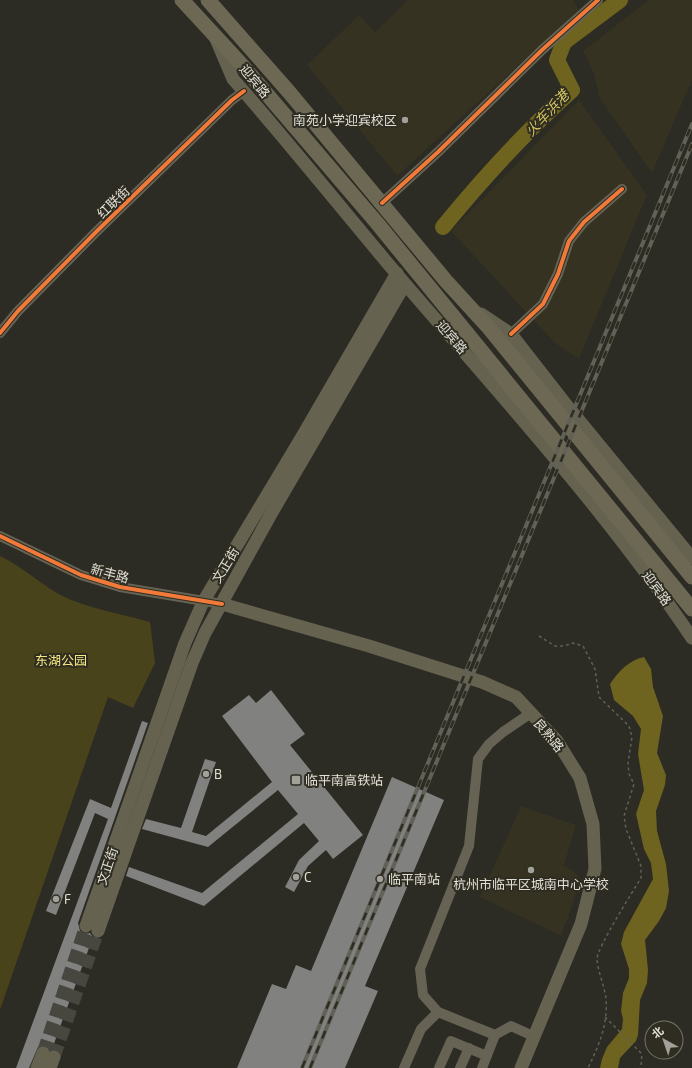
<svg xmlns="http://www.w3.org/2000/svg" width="692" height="1068" viewBox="0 0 692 1068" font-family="'Exo 2','Noto Sans SC',sans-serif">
	<rect width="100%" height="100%" fill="#2c2b24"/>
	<path fill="#353221" d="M408,0H573L579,10L397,176L307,65L359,15L375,32Z
		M649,0H692V80L652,173L599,97L594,74L583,51Z
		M579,100L647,195L579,359L555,343L451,231Z
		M521,806L576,825L564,865L578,875L574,901L561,936L480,897Z"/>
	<path fill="#49431b" d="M0,556C21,566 37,581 57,593C81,607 122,614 150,622L155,663L133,708L108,697L0,1010Z"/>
	<path fill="#6e641f" d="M644,657L651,669L653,687L663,716L657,753L666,775L665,785L656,811L657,831L666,864L669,891L666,908L659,921L645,940L648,970L647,983L640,1000L638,1035L636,1041L620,1058L618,1068H600L602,1059L607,1047L622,1029L623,1019L621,1011L623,993L629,978V969L621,944L624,932L653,879L651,863L644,849L636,814L644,790L638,754L641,729L633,716L614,700L610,684C619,671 629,660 644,657Z"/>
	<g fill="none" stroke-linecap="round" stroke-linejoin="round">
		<path stroke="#6e641f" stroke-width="16" d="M443,227C483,178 525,132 572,90L557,60L564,42L620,0"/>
	</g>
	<path fill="#818180" d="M271,690L305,734L290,745L363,835L333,859L326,850L308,866L294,892L285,887L299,860L319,841L304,823L204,906L126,876L129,867L202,893L298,814L278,790L208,847L142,829L146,819L181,828L205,759L216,762L192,832L206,836L272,782L222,716L249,695L256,703Z
		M142,721L148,723L78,923L80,931L84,934L90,933L93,937L52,1049L50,1050L46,1045L38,1047L29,1068H16L108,819L95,813L56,915L46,911L90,799L111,808Z
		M392,777L444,800L365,986L378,991L345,1068H237L272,984L286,989L296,965L311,971Z"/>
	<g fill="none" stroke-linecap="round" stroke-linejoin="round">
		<path stroke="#47463f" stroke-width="13" stroke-dasharray="13 6" stroke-linecap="butt" d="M43,1053L86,926
			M54,1057L98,931"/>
		<path stroke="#626156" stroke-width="1.5" stroke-dasharray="3 3" stroke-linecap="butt" d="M539,636L555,646H564L573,643L583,646L595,669L599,697L629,726L632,737L628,763L629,774L634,784L624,816L626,829L641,866V878C633,891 597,948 597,959C598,972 604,985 606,998C608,1025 599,1045 588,1068
			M605,1017L641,1053L642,1060L640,1068"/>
		<path stroke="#666354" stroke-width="10" d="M382,203L438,152L542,50L598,0
			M0,333L18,311L96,232L232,100L244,91
			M511,334L543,304L558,274L569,241L584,222L622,189
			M0,536L81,575L120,587L222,604
			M495,1035L438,1012L423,995L420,969L469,846L478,759L489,744L503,732L531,713
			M404,1068L421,1029L438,1012
			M439,1068L451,1041L487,1056
			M460,1068L469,1048
			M482,1068L495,1035L511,1026L533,1036"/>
		<path stroke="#666250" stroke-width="13" d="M216,39L233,79C292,146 348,217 406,285C505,400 607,512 692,638
			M481,314L511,334L568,407L692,558
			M222,604L369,646L482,682L516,697L557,741L580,778L593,824L595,869L581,924L521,1068
			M86,926L185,643L203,602L303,435L397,273
			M98,931L192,663L205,633L271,514L405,284
			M37,1068L43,1053
			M50,1068L54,1057"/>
		<path stroke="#6c6854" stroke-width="15" d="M182,0L242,65L377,223L692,609
			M208,0L289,92L446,281L489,328L692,577"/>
		<defs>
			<path id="rail" d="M302,1068L692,124
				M310,1068L692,144"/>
		</defs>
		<use href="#rail" stroke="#626157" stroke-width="4"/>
		<use href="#rail" stroke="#2f2d21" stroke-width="2.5" stroke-dasharray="8" stroke-linecap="butt"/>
		<defs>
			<path id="cycleway" d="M382,203L438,152L542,50L598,0
				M0,333L18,311L96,232L232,100L244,91
				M511,334L543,304L558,274L569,241L584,222L622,189
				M0,536L81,575L120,587L222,604"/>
		</defs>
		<use href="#cycleway" stroke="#2f2d21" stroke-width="6"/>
		<use href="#cycleway" stroke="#f17a3a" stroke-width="4"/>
	</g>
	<g fill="#a2a199" stroke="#2f2d21" stroke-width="1.5">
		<circle cx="405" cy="120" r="4"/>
		<circle cx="206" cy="774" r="4"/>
		<rect x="291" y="775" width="10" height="10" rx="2"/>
		<circle cx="531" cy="870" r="4"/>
		<circle cx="296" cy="877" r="4"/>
		<circle cx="380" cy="879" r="4"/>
		<circle cx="56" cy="899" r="4"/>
	</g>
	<g text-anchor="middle" stroke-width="4" stroke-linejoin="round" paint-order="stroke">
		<g font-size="13" fill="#e1e0d8" stroke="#2f2d21">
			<text transform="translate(255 81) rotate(50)" y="5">迎宾路</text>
			<text transform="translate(113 202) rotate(-44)" y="5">红联街</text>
			<text transform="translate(452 337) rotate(49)" y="5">迎宾路</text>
			<text transform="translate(225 565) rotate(-59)" y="5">文正街</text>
			<text transform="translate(110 573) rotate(15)" y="5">新丰路</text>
			<text transform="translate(657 588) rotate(54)" y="5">迎宾路</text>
			<text transform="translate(549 735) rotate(50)" y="5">良熟路</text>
			<text transform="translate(107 866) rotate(-71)" y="5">文正街</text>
		</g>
		<g font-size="13" fill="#e1e0d8" stroke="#2f2d21" text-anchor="start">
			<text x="397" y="125" text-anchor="end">南苑小学迎宾校区</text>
			<text x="214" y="779">B</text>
			<text x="305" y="785">临平南高铁站</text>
			<text x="304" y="882">C</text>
			<text x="388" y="884">临平南站</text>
			<text x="531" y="889" text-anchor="middle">杭州市临平区城南中心学校</text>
			<text x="64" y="904">F</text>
		</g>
		<g font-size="13" fill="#f4e681" stroke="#2f2d21">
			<text x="61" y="665">东湖公园</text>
		</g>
		<g font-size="14" font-style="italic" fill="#d8c964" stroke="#2f2d21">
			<text transform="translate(547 113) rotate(-47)" y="5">火车浜港</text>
		</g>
	</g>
	<g transform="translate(664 1040) rotate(320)"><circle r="19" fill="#2f2d21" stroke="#76756a"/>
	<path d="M0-3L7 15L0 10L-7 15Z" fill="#a2a199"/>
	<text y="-6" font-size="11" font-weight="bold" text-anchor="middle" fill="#e1e0d8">北</text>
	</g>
</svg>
